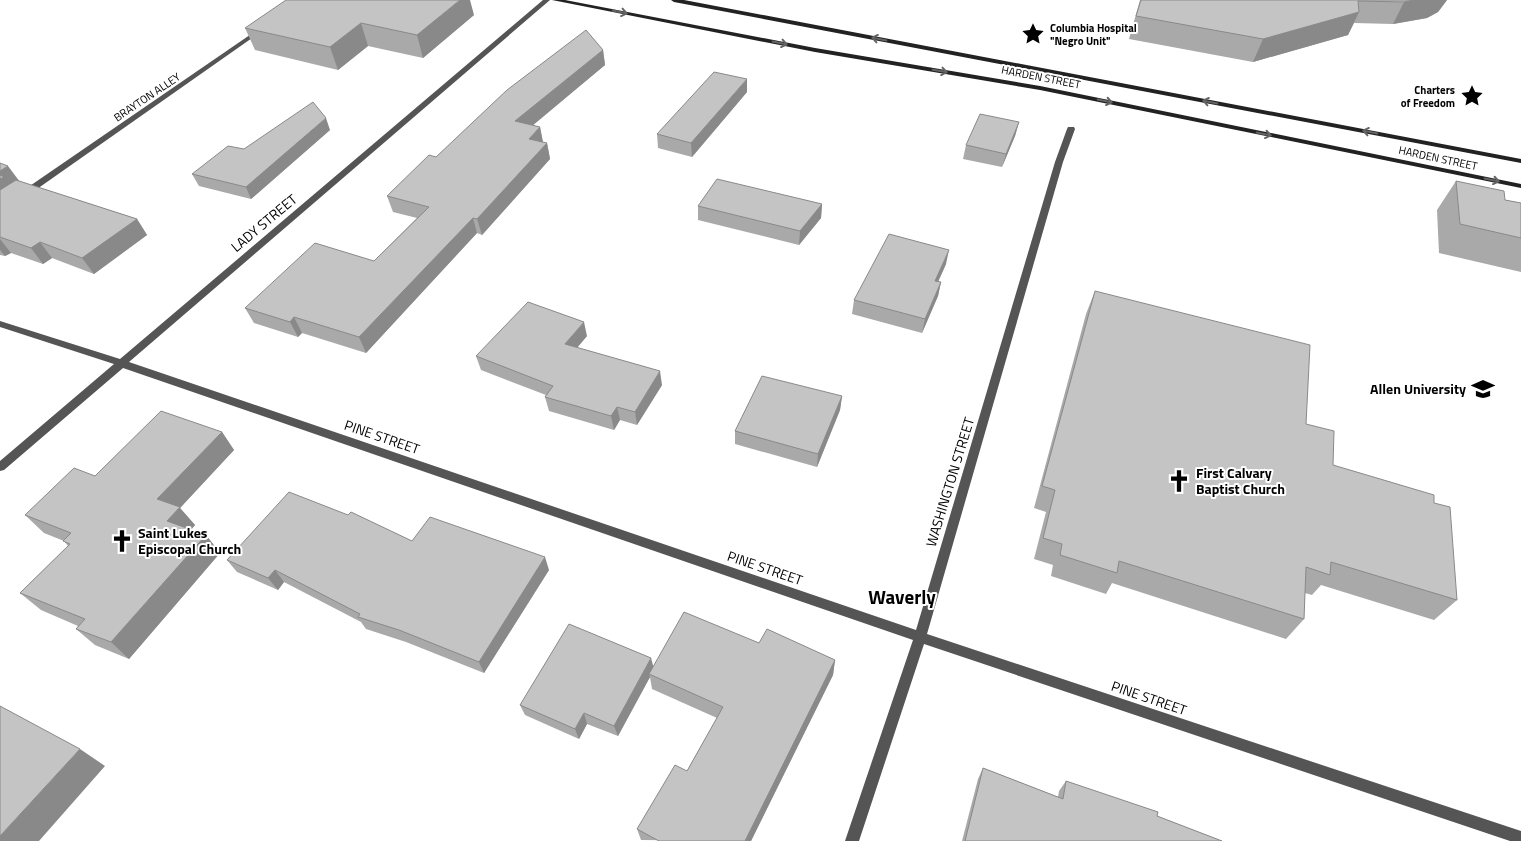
<svg xmlns="http://www.w3.org/2000/svg" width="1521" height="841" viewBox="0 0 1521 841" font-family="'Titillium Web',sans-serif">
	<rect width="100%" height="100%" fill="#fff"/>
	<g fill="none" stroke-linecap="round" stroke-linejoin="round">
		<path fill="#555" fill-rule="evenodd" d="M260,28L263,30L262,31L27,196H21V192Z"/>
		<path fill="#555" fill-rule="evenodd" d="M543,0H550L129,362L916,630L1055,162L1067,129L1068,127H1074L1075,129L1063,162L927,634L1521,831V841H1510L924,644L859,841H845L913,640L123,368L4,470L0,471V461L114,364L0,327V321L120,359Z"/>
		<path fill="#222" fill-rule="evenodd" d="M552,0H565L815,48L1040,86L1521,184V188L1040,90L815,52Z
			M671,0H684L1521,159V163L674,2Z"/>
	</g>
	<path fill="#a9a9a9" d="M1140,0H1447L1438,12L1427,18L1393,24L1354,23L1348,35L1253,62L1129,39Z
		M474,15L423,58L368,46L338,70L255,50L245,28Z
		M603,50L605,65L532,125L540,127L543,142L547,143L550,159L482,235L477,233L366,353L302,333L298,337L254,323L245,308L374,261L417,218L393,212L387,196L436,157Z
		M747,92L692,157L658,148L657,134Z
		M1019,122L1015,136L1002,167L963,159L966,145Z
		M330,130L251,199L199,186L192,174Z
		M0,163L19,181L137,219L147,235L94,274L52,258L43,264L11,253L5,256L0,255Z
		M1456,181L1505,200L1521,203V272L1439,253L1437,210Z
		M822,204L821,218L799,245L698,220V206Z
		M946,264L938,282H941L938,296L922,333L852,314L854,300Z
		M1095,291L1306,424L1333,465L1434,503L1457,600L1434,620L1321,585L1312,595L1305,593L1304,619L1286,639L1112,583L1106,594L1051,576L1053,565L1034,559L1046,512L1034,508L1086,314Z
		M587,336L577,348L662,385L637,425L620,420L614,430L549,411L545,397L546,395L481,370L476,356Z
		M842,396L840,410L817,467L735,444V431Z
		M222,432L234,450L180,508L195,525L191,530L206,535L220,553L129,659L95,645L76,629L78,626L41,610L20,593L68,546L64,541L44,533L25,515L95,476Z
		M412,541L549,570L484,673L406,642L366,629L361,622L284,582L278,590L237,572L227,560Z
		M759,643L835,660L833,675L751,841L641,840L637,829L687,771L717,718L652,689L650,677L618,736L587,724L579,739L525,715L520,705L653,667Z
		M983,768L1058,797L1059,791L1066,781L1222,841H962L978,779Z"/>
	<path fill="#898989" d="M460,0H470L474,15L423,58L417,35Z
		M1414,0H1447L1438,12L1427,18L1393,24L1404,2Z
		M1359,12L1348,35L1253,62L1263,39Z
		M361,23L368,46L338,70L330,47Z
		M603,50L605,65L519,137L515,121Z
		M747,79V92L692,157L691,143Z
		M326,118L330,130L251,199L246,187Z
		M1019,122L1015,136L1002,167L1006,154Z
		M540,127L543,143L529,139Z
		M547,143L550,159L482,235L477,219Z
		M8,166L20,182L0,204V171Z
		M822,204L821,218L799,245L800,231Z
		M473,218L477,233L366,353L359,337Z
		M137,219L147,235L94,274L82,258Z
		M0,239L11,253L5,256L0,250Z
		M40,242L52,258L43,264L31,248Z
		M949,250L946,264L932,295L935,281Z
		M941,282L938,296L922,333L925,319Z
		M294,317L302,333L298,337L290,322Z
		M584,322L587,336L568,358L565,344Z
		M660,371L662,385L637,425L635,412Z
		M842,396L840,410L817,467L818,454Z
		M617,407L620,420L614,430L611,416Z
		M222,432L234,450L180,508L195,525L182,539L167,521L157,499Z
		M206,535L220,553L129,659L111,642Z
		M545,557L549,570L484,673L479,662Z
		M275,570L284,582L278,590L268,578Z
		M651,658L654,669L649,674L650,677L618,736L614,726Z
		M835,660L833,675L751,841H745Z
		M584,713L587,724L579,739L575,729Z
		M80,749L105,766L39,841H0V836Z"/>
	<path fill="#c4c4c4" stroke="#898989" d="M286,0H460L417,35L361,23L330,47L245,28Z
		M1141,0H1414L1404,2L1358,1L1359,12L1263,39L1136,16Z
		M586,30L603,50L515,121L540,127L529,139L547,143L477,219L473,218L359,337L294,317L290,322L245,308L315,243L374,261L429,207L387,196L429,155L436,157L507,90Z
		M714,72L747,79L691,143L657,134Z
		M313,102L326,118L246,187L192,174L228,146L244,149Z
		M980,114L1019,122L1006,154L966,145Z
		M0,163L8,166L0,171Z
		M0,175L4,177L0,179Z
		M717,179L822,204L800,231L698,206Z
		M16,180L137,219L82,258L40,242L31,248L0,237V190Z
		M1456,181L1504,191L1505,200L1521,203V238L1460,224Z
		M889,234L949,250L935,281L941,282L925,319L854,300Z
		M1095,291L1310,345L1306,424L1334,431L1333,465L1434,495V503L1450,507L1457,600L1331,562L1330,575L1306,567L1304,619L1119,561L1117,573L1060,555L1062,544L1043,538L1055,490L1042,486Z
		M528,302L584,322L565,344L660,371L635,412L617,407L611,416L545,397L553,386L476,356Z
		M762,376L842,396L818,454L735,431Z
		M161,411L222,432L157,499L180,507L167,521L206,535L111,642L76,629L85,619L20,593L70,544L63,541L71,533L25,515L74,468L95,476Z
		M289,492L348,515L351,512L412,541L430,517L545,557L479,662L399,630L358,617L360,614L275,570L268,578L227,560Z
		M684,612L759,643L767,629L835,660L745,841H659L637,829L675,765L687,771L723,707L649,674Z
		M569,624L651,658L614,726L584,713L575,729L520,705Z
		M0,706L80,749L0,836Z
		M983,768L1063,799L1066,781L1158,812L1157,816L1222,841H965Z"/>
	<defs><path id="oneway-shaft" d="M-6 0H5M1.5-3L5.5 0L1.5 3" fill="none" stroke-width="1.6" stroke-linecap="round" stroke-linejoin="round" transform="scale(1.25)"/></defs>
	<g stroke="#646464">
		<use href="#oneway-shaft" transform="translate(620 12) rotate(11)"/>
		<use href="#oneway-shaft" transform="translate(879 39) rotate(-169)"/>
		<use href="#oneway-shaft" transform="translate(780 43) rotate(11)"/>
		<use href="#oneway-shaft" transform="translate(940 71) rotate(10)"/>
		<use href="#oneway-shaft" transform="translate(1105 101) rotate(12)"/>
		<use href="#oneway-shaft" transform="translate(1210 102) rotate(-169)"/>
		<use href="#oneway-shaft" transform="translate(1370 132) rotate(-169)"/>
		<use href="#oneway-shaft" transform="translate(1264 134) rotate(12)"/>
		<use href="#oneway-shaft" transform="translate(1492 180) rotate(12)"/>
	</g>
	<defs>
		<symbol id="sight-bare" viewBox="-9 -9 18 18"><path d="M0-6L1.8-2.2L6-1.7L2.9 1.2L3.7 5.4L0 3.3L-3.7 5.4L-2.9 1.2L-6-1.7L-1.8-2.2Z" fill="#000" stroke="#fff" stroke-width="2.5" paint-order="stroke"/></symbol>
		<symbol id="university-bare" viewBox="-9 -9 18 18"><path d="M0-5L7-2L0 1L-7-2ZM-4 1L0 2.5L4 1V4Q0 6-4 4Z" fill="#000" stroke="#fff" stroke-width="2.5" paint-order="stroke"/></symbol>
		<symbol id="church-bare" viewBox="-9 -9 18 18"><path d="M-1.2-6h2.4v3.5h3.3v2.4h-3.3V6h-2.4V-.1h-3.3v-2.4h3.3Z" fill="#000" stroke="#fff" stroke-width="2.5" paint-order="stroke"/></symbol>
	</defs>
	<g fill-rule="evenodd">
		<use href="#sight-bare" x="1017" y="18" width="32" height="32"/>
		<use href="#sight-bare" x="1456" y="80" width="32" height="32"/>
		<use href="#university-bare" x="1467" y="373" width="32" height="32"/>
		<use href="#church-bare" x="1163" y="465" width="32" height="32"/>
		<use href="#church-bare" x="106" y="525" width="32" height="32"/>
	</g>
	<g text-anchor="middle" stroke-width="4" stroke-linejoin="round" paint-order="stroke">
		<g font-size="11" font-weight="bold" fill="#000" stroke="#fff" text-anchor="start">
			<text x="1050" y="32">Columbia Hospital<tspan x="1050" dy="13">"Negro Unit"</tspan></text>
			<text x="1455" y="94" text-anchor="end">Charters<tspan x="1455" dy="13">of Freedom</tspan></text>
		</g>
		<g font-size="11" fill="#000" stroke="#fff">
			<text transform="translate(1041 77) rotate(11)" y="4">HARDEN STREET</text>
			<text transform="translate(147 97) rotate(-34)" y="4">BRAYTON ALLEY</text>
			<text transform="translate(1438 158) rotate(12)" y="4">HARDEN STREET</text>
		</g>
		<g font-size="14" fill="#000" stroke="#fff">
			<text transform="translate(264 223) rotate(-40)" y="5">LADY STREET</text>
			<text transform="translate(382 437) rotate(19)" y="5">PINE STREET</text>
			<text transform="translate(950 482) rotate(-73)" y="5">WASHINGTON STREET</text>
			<text transform="translate(765 568) rotate(19)" y="5">PINE STREET</text>
			<text transform="translate(1149 698) rotate(19)" y="5">PINE STREET</text>
		</g>
		<g font-size="14" font-weight="bold" fill="#000" stroke="#fff" text-anchor="start">
			<text x="1466" y="394" text-anchor="end">Allen University</text>
			<text x="1196" y="478">First Calvary<tspan x="1196" dy="16">Baptist Church</tspan></text>
			<text x="138" y="538">Saint Lukes<tspan x="138" dy="16">Episcopal Church</tspan></text>
		</g>
		<g font-size="19" font-weight="bold" fill="#000" stroke="#fff">
			<text x="902" y="604">Waverly</text>
		</g>
	</g>
</svg>
